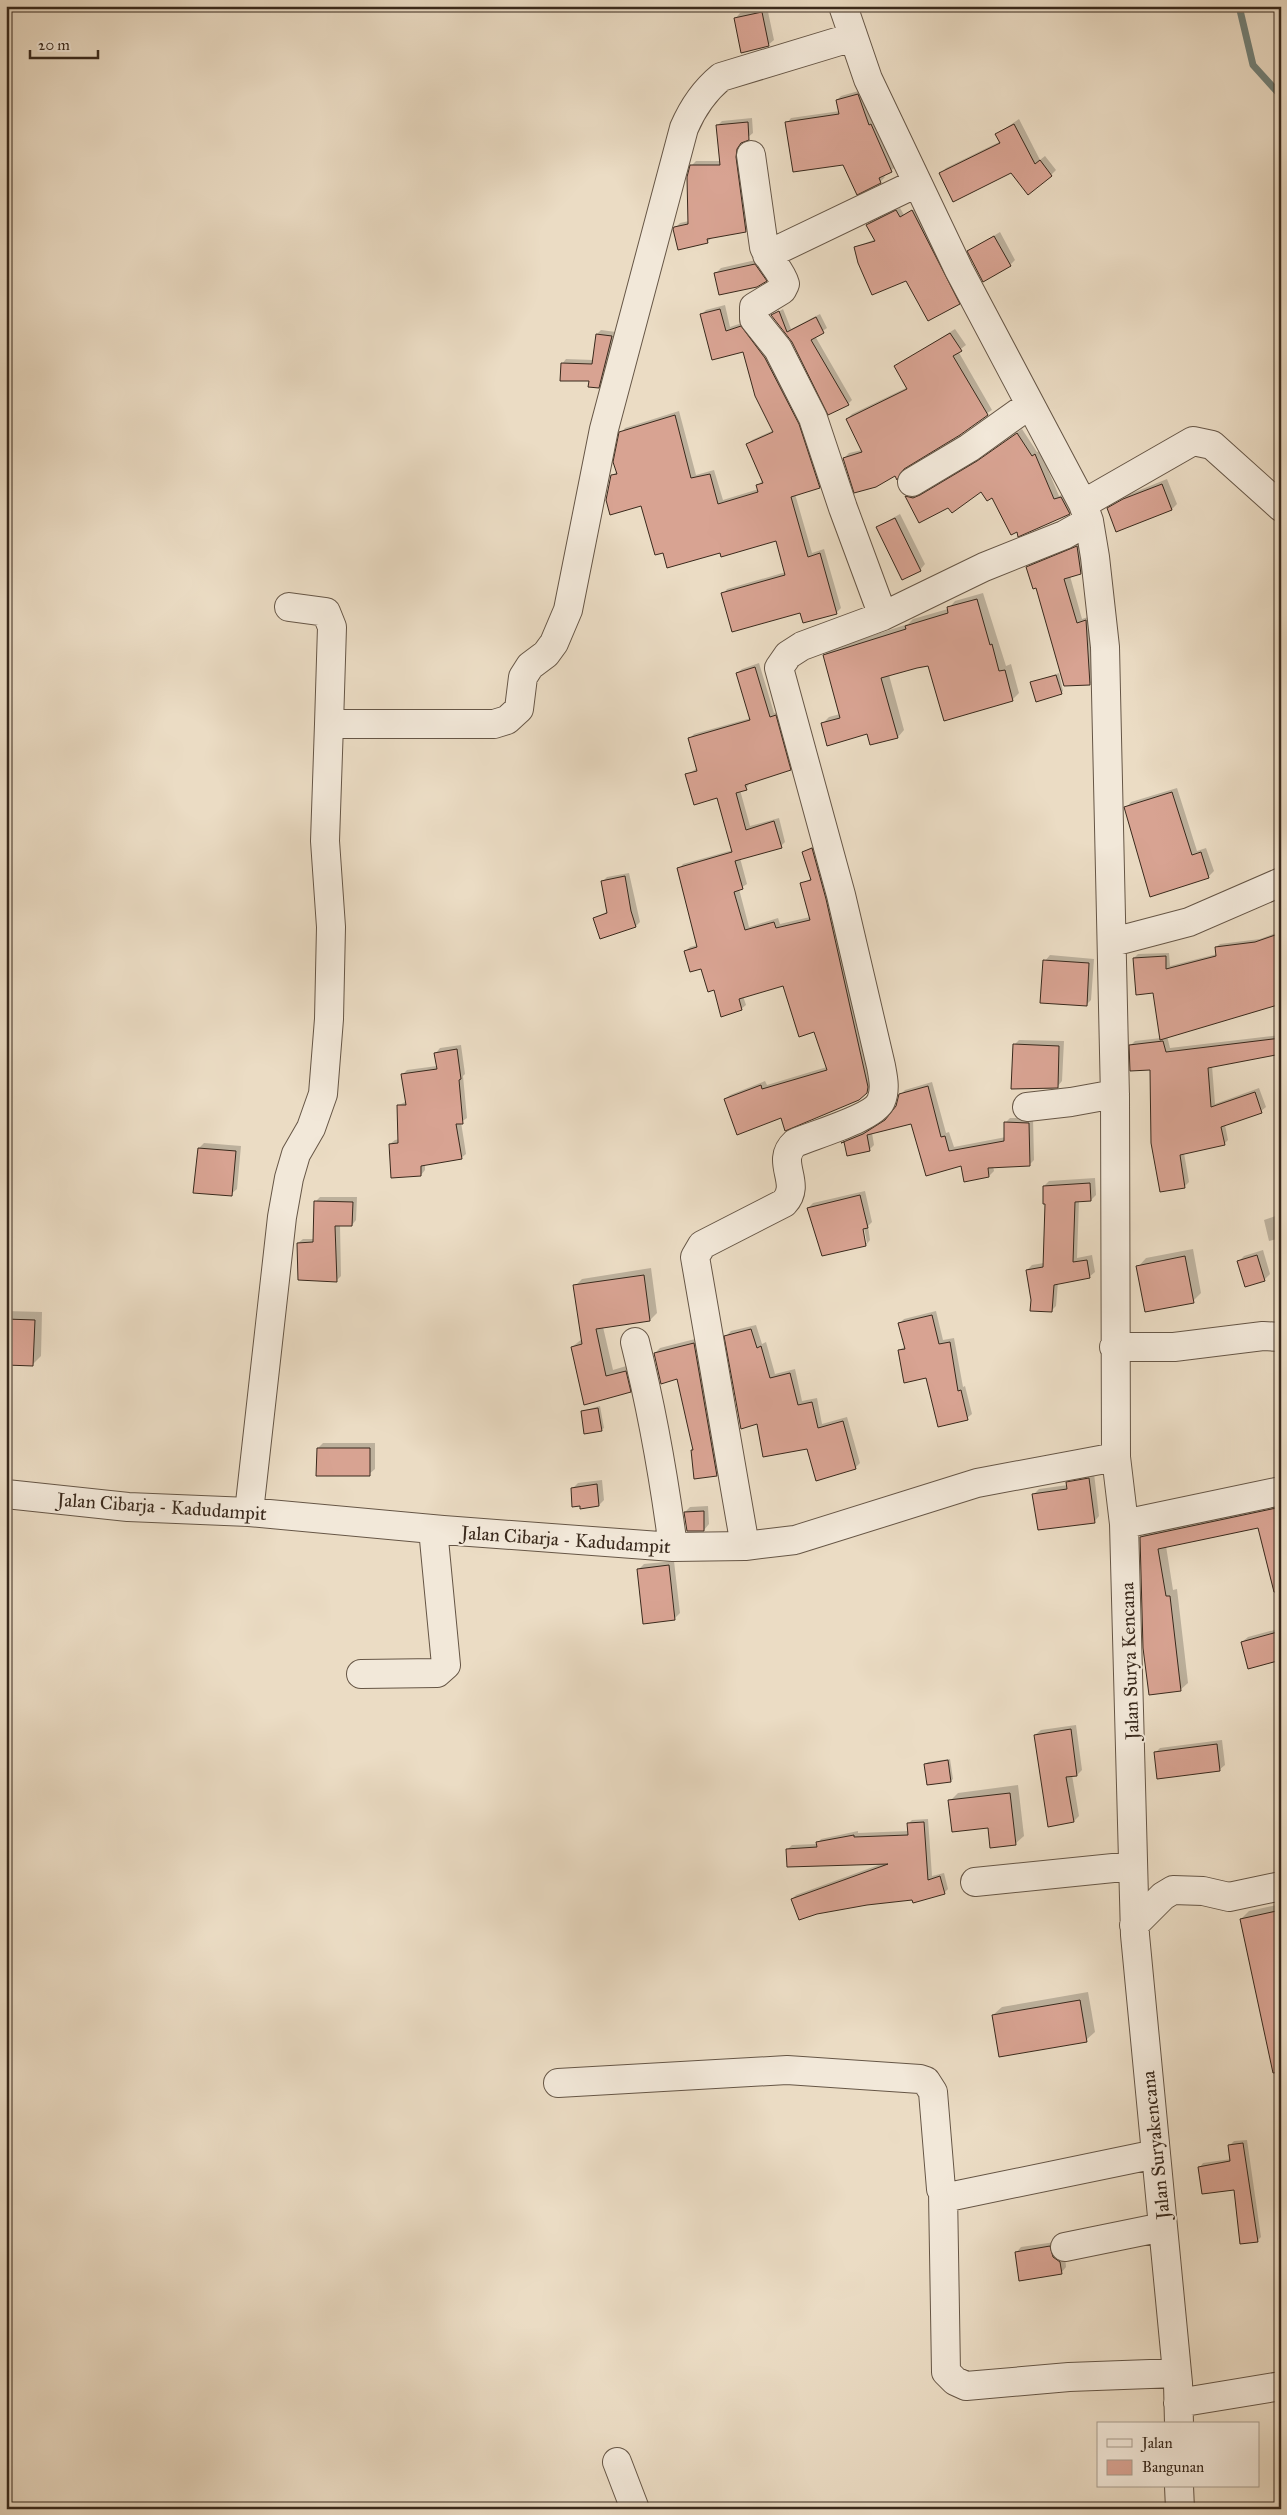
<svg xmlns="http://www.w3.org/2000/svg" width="1287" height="2515" viewBox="0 0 1287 2515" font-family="'IM FELL Great Primer',serif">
	<rect width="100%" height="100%" fill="#ebdcc4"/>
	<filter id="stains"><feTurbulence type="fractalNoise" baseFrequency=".004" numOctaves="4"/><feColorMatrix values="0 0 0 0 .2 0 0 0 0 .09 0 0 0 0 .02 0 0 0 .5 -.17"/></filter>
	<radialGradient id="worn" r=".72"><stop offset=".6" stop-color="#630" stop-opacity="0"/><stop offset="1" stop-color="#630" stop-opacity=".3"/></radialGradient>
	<path fill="#0003" fill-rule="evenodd" d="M767,7L774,40L768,45L735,19L740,13Z
		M862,90L896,167L883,175L885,177L880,182L844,164L787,123L791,118L840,111L837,100L841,96Z
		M752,118L753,133L741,143L740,151L751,226L746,231L713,237L707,242L675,228L680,223L689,221L691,166L696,161H720L717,126L722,121Z
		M1019,119L1040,160L1045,156L1056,170L1051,175L1012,172L941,173L946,168L1001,141L997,134Z
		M900,208L904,215L916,208L962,300L959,303L907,279L855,247L876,239L868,225L870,222Z
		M1000,232L1015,260L1010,265L969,251Z
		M760,259L771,275L766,280L715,274L721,268Z
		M725,305L730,327L745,322L769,353L803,419L824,482L819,487L795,494L812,553L824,549L841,608L836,613L801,611L723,594L727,589L786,572L777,540L721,551H664L642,504L612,476L617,471L621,433L625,428L679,411L696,475L714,470L723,500L759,489L758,485L762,481L747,445L752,440L774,430L744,350L702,314L706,310Z
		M783,309L791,329L820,314L827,328L815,336L852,400L848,404L773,315Z
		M955,329L966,345L958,351L992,410L906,466L897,478L895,474L844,458L849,453L862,450L847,419L852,414L908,387L895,367Z
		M601,330L616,332L603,383L598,387L562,364L566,359L593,360L597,334Z
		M1022,429L1037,452L1040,451L1059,496L1066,493L1074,508L1069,513L1017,530L992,497L982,490L920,522L907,496L911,492L918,494L926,491L983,457Z
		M1167,479L1177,504L1172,509L1117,531L1108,509L1130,494Z
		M900,514L925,564L920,570L877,527Z
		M1082,542L1086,568L1081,573L1070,576L1082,619L1091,616L1095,678L1090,684L1028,567L1033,562Z
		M983,593L1006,666L1011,664L1019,693L1013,699L929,664L889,675L904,730L898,737L871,744L868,733L822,724L829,717L840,714L824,655L831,649L908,624L913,619L948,609L955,601Z
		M759,663L774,713L780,712L795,765L790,769L750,782L746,789L740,790L750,826L779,818L785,842L781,846L740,858L747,884L739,889L749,927L778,918L780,924L810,917L801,884L812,878L803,852L816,845L870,1066L871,1088L866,1092L782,1116L725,1099L730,1095L765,1081L767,1085L827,1067L815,1030L783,985L743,996L746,1005L741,1009L715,989L702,967L685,951L690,947L697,945L679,869L683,864L733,850L718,797L687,775L697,768L689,739L694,734L751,718L737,673L742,669Z
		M1059,673L1063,691L1061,693L1032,683Z
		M1177,788L1197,851L1206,848L1214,871L1209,876L1151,895L1126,808L1131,802Z
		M629,873L640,922L636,926L595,918L608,911L603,881L607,877Z
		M1281,931V1002L1167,1036L1170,1048L1281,1035V1053L1212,1066L1215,1104L1259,1088L1266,1107L1261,1111L1225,1125L1228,1140L1224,1144L1184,1153L1189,1182L1184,1187L1151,1069L1131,1045L1135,1041L1161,1038L1154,992L1134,958L1138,954L1169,953L1170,966L1217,954L1216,947L1220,944L1260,939Z
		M1050,955L1094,959L1091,1000L1086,1005L1045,961Z
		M1019,1040L1064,1041L1062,1081L1057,1087L1014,1045Z
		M461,1045L465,1074L463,1076L467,1118L461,1122L466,1154L461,1158L425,1164V1170L421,1175L390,1144L395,1140L400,1139L399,1105L407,1101L403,1074L407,1070L437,1066L436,1053L440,1048Z
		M932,1082L946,1133L949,1132L954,1147L1006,1137L1005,1123L1010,1118H1033L1034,1160L1029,1165L993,1166L994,1171L989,1176L962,1164L912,1122L872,1133L874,1145L869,1150L848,1155L845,1140L847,1138L889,1117L897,1107L900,1095L905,1090Z
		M204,1143L241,1146L237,1189L231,1194L199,1148Z
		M1095,1178L1096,1195L1091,1200L1079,1201L1077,1258L1092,1255L1095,1272L1089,1277L1058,1282L1056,1306L1051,1311L1032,1300L1027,1270L1032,1265L1044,1263L1046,1202L1044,1186L1049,1181Z
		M865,1191L872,1222L868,1226L870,1240L866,1245L808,1208L813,1203ZM863,1222L867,1243H865L861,1223Z
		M320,1197H357L356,1220L352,1225H340L341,1276L336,1281L298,1243L303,1239H314L315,1202Z
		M1281,1214V1238L1269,1241L1264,1220Z
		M1193,1249L1201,1293L1193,1301L1138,1267L1146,1258Z
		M1263,1250L1270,1274L1264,1280L1239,1261L1244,1256Z
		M651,1268L657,1313L650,1320L603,1327L613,1370L633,1364L637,1384L630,1391L585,1403L572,1347L582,1339L575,1286L582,1279Z
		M6,1311L42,1312L41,1356L33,1364H6Z
		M936,1311L943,1340L954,1338L963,1387L965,1386L972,1414L967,1418L899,1350L906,1346L900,1323L904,1319Z
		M756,1325L762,1344L766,1342L775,1374L795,1369L802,1401L817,1398L822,1424L847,1417L860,1463L855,1468L758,1423L726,1336L731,1331Z
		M699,1338L722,1470L716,1475L692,1450L694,1448L678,1378L655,1353L660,1348Z
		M600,1406L604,1428L601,1430L582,1411Z
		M323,1443H375V1469L369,1474L318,1448Z
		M1094,1473L1099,1516L1094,1522L1034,1494L1039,1489L1068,1485L1073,1477Z
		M602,1480L604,1500L599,1505L573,1488L578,1483Z
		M1281,1501V1620L1259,1526L1166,1546L1173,1590L1177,1589L1188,1683L1180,1690L1141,1537L1149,1530Z
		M708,1506L709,1524L704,1530L685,1512L690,1507Z
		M674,1561L680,1613L674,1619L638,1570L644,1564Z
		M1278,1629L1281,1638L1242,1642L1248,1637Z
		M1076,1725L1082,1770L1077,1775H1072L1079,1816L1074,1821L1035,1735L1041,1730Z
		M1222,1740L1225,1765L1219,1770L1155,1753L1160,1748Z
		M950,1759L953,1779L951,1781L926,1764L928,1762Z
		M1018,1785L1024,1836L1015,1844L950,1801L958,1793Z
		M928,1819L932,1876L944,1873L948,1889L944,1893L913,1899H792L796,1895L884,1863L788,1849L792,1845L817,1844L821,1839L858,1831V1833L909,1831L908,1824L912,1820Z
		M1281,1904V2043L1241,1919L1249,1911Z
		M1088,1992L1095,2032L1086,2040L993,2015L1002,2007Z
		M1247,2140L1261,2237L1257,2241L1235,2189L1200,2167L1203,2163L1231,2159L1230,2145L1234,2141Z
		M1055,2242L1065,2256L1066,2267L1061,2273L1016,2253L1021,2247Z"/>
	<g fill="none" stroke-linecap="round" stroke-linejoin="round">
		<path stroke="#728179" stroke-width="7" d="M1239,6L1253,65L1281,96"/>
	</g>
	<path fill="#d8a392" stroke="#39291c" d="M762,12L769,46L741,53L734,18Z
		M858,94L869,125L871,124L892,172L879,178L881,183L857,195L843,165L793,172L785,122L839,114L836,100Z
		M748,122L749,140L741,143L737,149L736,157L746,232L707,239L708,243L678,250L673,229L674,227L688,224L687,177L690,165H720L716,125Z
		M1014,124L1035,164L1040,160L1052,176L1028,195L1011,173L953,202L939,173L1000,143L995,134Z
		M896,210L900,217L912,210L960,304L928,321L906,281L872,295L858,263L854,247L875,241L866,225Z
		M994,236L1011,266L983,282L967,251Z
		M755,264L767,281L757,287L719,295L714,273Z
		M720,309L726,331L741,326L765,358L799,424L820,488L791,497L808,557L820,553L837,614L803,623L800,613L732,632L721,593L785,575L776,541L721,557L720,553L667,568L663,553L655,555L641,506L610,515L606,500L611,475L617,474L613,462L619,432L675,415L691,478L710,474L718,504L758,492L756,485L763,483L746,444L773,432L755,396L743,352L712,360L700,314Z
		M779,311L787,332L816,317L824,333L811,340L849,405L828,415L792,342L771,315Z
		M950,333L962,351L953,356L988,415L960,435L904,469L897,480L895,476L876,487L854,493L843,458L862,452L846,419L907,389L894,366Z
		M596,334L612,336L599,388L588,387L589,381H560L561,363L592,364Z
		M1017,433L1032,456L1035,454L1054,499L1061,497L1070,514L1018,537L1017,532L1011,535L992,498L987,501L981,492L952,513L948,508L919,523L905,496L913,498L920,495L977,461Z
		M1162,484L1172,510L1116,532L1107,508L1123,499Z
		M895,518L921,571L902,580L876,527Z
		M1077,546L1081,574L1064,579L1077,623L1086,620L1090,685L1064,686L1036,588L1033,589L1026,567Z
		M977,599L990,645L992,644L999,671L1005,670L1013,701L944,721L928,666L917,668L881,678L898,738L870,745L867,734L827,746L821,723L840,718L823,655L906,629L905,626L948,613L947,607Z
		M755,667L770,717L776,715L791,770L745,785L747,790L736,793L746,830L774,821L782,848L735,861L743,889L734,892L745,930L774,922L776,928L810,920L800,883L811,880L802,852L812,848L826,899L868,1087L867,1093L859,1100L785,1131L781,1118L737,1135L724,1099L761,1085L762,1089L827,1070L814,1032L799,1037L783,986L739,999L742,1010L721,1017L714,990L708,992L701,969L690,972L684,951L697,947L677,868L732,852L717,798L694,805L685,774L697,771L688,738L750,720L736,673Z
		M1056,675L1062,694L1036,702L1030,682Z
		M1172,792L1192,855L1201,852L1209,878L1150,897L1124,807Z
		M625,876L631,911L636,927L600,939L593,918L607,913L601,881Z
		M1281,933V1004L1160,1040L1153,993L1136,995L1133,958L1166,956V969L1216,956L1215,947L1255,942Z
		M1043,960L1089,963L1087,1006L1040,1003Z
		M1281,1038V1054L1208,1068L1211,1107L1255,1092L1262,1113L1221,1127L1225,1145L1180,1155L1185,1188L1160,1192L1151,1143L1150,1070L1130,1071L1129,1045L1163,1041L1166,1052Z
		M1013,1044L1059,1046L1058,1088L1011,1089Z
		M457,1049L461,1079L459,1080L463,1124H456L462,1159L421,1166V1176L391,1178L389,1144L398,1143L397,1105H406L401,1074L437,1069L434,1053Z
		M928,1086L941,1137L945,1136L949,1151L1004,1141V1122L1029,1123L1030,1166L988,1168L989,1177L964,1182L961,1166L926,1176L911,1124L867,1135L870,1151L847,1156L844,1142L841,1143L863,1134L885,1120L896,1106L899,1094Z
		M198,1148L236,1151L232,1196L193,1193Z
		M1090,1183L1091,1201L1075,1202L1073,1262L1087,1260L1090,1278L1054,1285L1052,1312L1030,1311L1031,1300L1026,1270L1043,1267L1045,1204H1043V1186Z
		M860,1195L868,1228L863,1229L866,1246L822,1256L807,1208Z
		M314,1201L353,1202L352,1226H335L337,1282L298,1280L297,1243L313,1242Z
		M1257,1255L1265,1281L1245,1287L1237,1261Z
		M1185,1256L1194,1303L1145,1312L1136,1266Z
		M644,1275L650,1321L596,1329L606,1376L626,1371L631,1392L584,1405L571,1347L582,1344L573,1285Z
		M932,1315L939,1344L950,1342L958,1391L961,1390L968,1420L938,1427L926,1378L904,1383L898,1350L905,1349L898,1323Z
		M6,1319L35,1320L33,1366L6,1365Z
		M751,1329L757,1348L761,1346L770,1378L790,1373L798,1405L812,1402L818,1428L843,1421L856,1469L816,1481L807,1449L763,1457L757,1424L741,1429L724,1336Z
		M694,1343L717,1476L694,1479L691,1450H693L677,1379L661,1384L654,1353Z
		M598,1408L602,1431L584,1434L581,1411Z
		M317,1448H370V1476H316Z
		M1089,1478L1095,1523L1038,1530L1032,1494L1067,1489L1066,1482Z
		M597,1484L599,1506L580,1509V1506L572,1507L571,1488Z
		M1281,1507V1592H1274L1258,1528L1158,1549L1166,1596H1170L1181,1691L1149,1695L1143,1648L1140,1537Z
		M704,1511V1531H687L684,1512Z
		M669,1565L675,1620L643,1624L637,1569Z
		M1281,1631V1660L1248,1669L1241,1642Z
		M1071,1729L1077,1776L1066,1777L1074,1822L1048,1827L1034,1735Z
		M1217,1744L1220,1771L1157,1779L1154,1752Z
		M948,1760L951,1782L927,1785L924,1764Z
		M1010,1793L1016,1845L990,1848L988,1828L952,1832L948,1800Z
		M924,1822L928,1880L940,1876L945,1894L913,1903L912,1900L867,1905L817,1914L799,1920L791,1899L888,1864L787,1867L786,1849L817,1847L816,1842L854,1835V1837L908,1835L907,1823Z
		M1281,1910V2072L1273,2073L1240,1919Z
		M1080,2000L1087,2042L999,2057L992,2015Z
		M1243,2143L1258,2242L1240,2244L1234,2190L1202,2194L1198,2167L1230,2161L1228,2145Z
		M1050,2246L1053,2257L1060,2262L1062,2274L1019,2281L1015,2252Z"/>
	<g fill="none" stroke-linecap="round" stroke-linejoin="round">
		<defs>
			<path id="minor" d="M843,6L868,79L959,270L1083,504L1089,521L1095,557L1105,647L1115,1097L1116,1457L1124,1524L1135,1935L1178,2383L1179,2424
				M751,155L764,247C769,261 781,270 785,284L782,290L754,307V319L778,349L813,418L843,508L883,616
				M767,255L917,183
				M912,482L969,448L1029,405
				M1083,504L1193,441L1212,445L1281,507
				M289,607L326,612L332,627L329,724
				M1113,942L1189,922L1281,882
				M1027,1107L1071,1102L1115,1094
				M635,1342C652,1410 664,1478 673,1547
				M1114,1347H1174L1263,1336L1281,1337
				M6,1494L128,1507L249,1512L443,1530L673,1547L745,1546L795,1540L977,1483L1116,1457
				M249,1512L282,1217L289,1178L296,1154L311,1128L323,1094L329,1019L331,927L325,841L329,724H494L507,720L519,709L523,677L530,666L546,654L554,643L568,610L604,429L684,128C693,107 704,91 721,77L853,37
				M1124,1524L1281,1491
				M745,1546L695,1257L702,1245L784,1203C803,1183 774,1162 795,1143C813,1135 874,1118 881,1101C886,1089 883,1077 881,1066L841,895L779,668L788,655L802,646L883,616L984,567L1064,535L1089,521
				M361,1674L437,1673L446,1665L433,1529
				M975,1882L1133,1866
				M1134,1925L1163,1896L1173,1890L1203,1891L1229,1897L1281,1886
				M558,2083L787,2070L920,2079L926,2081L933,2092L941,2189L947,2195L953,2196L1156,2154
				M943,2192L946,2372L955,2381L966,2386L1069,2377L1177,2373
				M1065,2247L1163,2227
				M1178,2403L1281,2386
				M617,2462L635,2509
				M1179,2486L1180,2509"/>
		</defs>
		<use href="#minor" stroke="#665646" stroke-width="30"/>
		<use href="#minor" stroke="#f2e8d9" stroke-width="28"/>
	</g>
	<g text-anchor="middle" stroke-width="4" stroke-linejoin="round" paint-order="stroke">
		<g font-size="19" fill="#39291c" stroke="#f2e8d9">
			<text transform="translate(162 1506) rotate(4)" y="7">Jalan Cibarja - Kadudampit</text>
			<text transform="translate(566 1539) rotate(4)" y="7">Jalan Cibarja - Kadudampit</text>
			<text transform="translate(1129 1661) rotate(-92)" y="7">Jalan Surya Kencana</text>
			<text transform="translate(1155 2145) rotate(-96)" y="7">Jalan Suryakencana</text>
		</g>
	</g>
	<rect width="1287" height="2515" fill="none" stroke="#ebdcc4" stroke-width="25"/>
	<rect x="8" y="8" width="1272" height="2500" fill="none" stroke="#39291c" stroke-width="2.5"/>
	<rect x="12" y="12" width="1262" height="2490" fill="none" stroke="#39291c"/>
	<rect x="1097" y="2422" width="162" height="65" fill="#f2e8d9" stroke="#a89c8d"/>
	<rect x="1107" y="2439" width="25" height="8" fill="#f2e8d9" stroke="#a89c8d"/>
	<text x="1142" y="2448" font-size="15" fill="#39291c">Jalan</text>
	<rect x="1107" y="2460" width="25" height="15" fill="#d8a392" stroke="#a89c8d"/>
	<text x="1142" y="2472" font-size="15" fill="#39291c">Bangunan</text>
	<path d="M30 50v8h68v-8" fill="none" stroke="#39291c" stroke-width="2.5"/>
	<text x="38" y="50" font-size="15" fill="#39291c" stroke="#f2e8d9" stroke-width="4" paint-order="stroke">20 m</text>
	<rect width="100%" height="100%" filter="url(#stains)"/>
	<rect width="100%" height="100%" fill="url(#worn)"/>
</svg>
